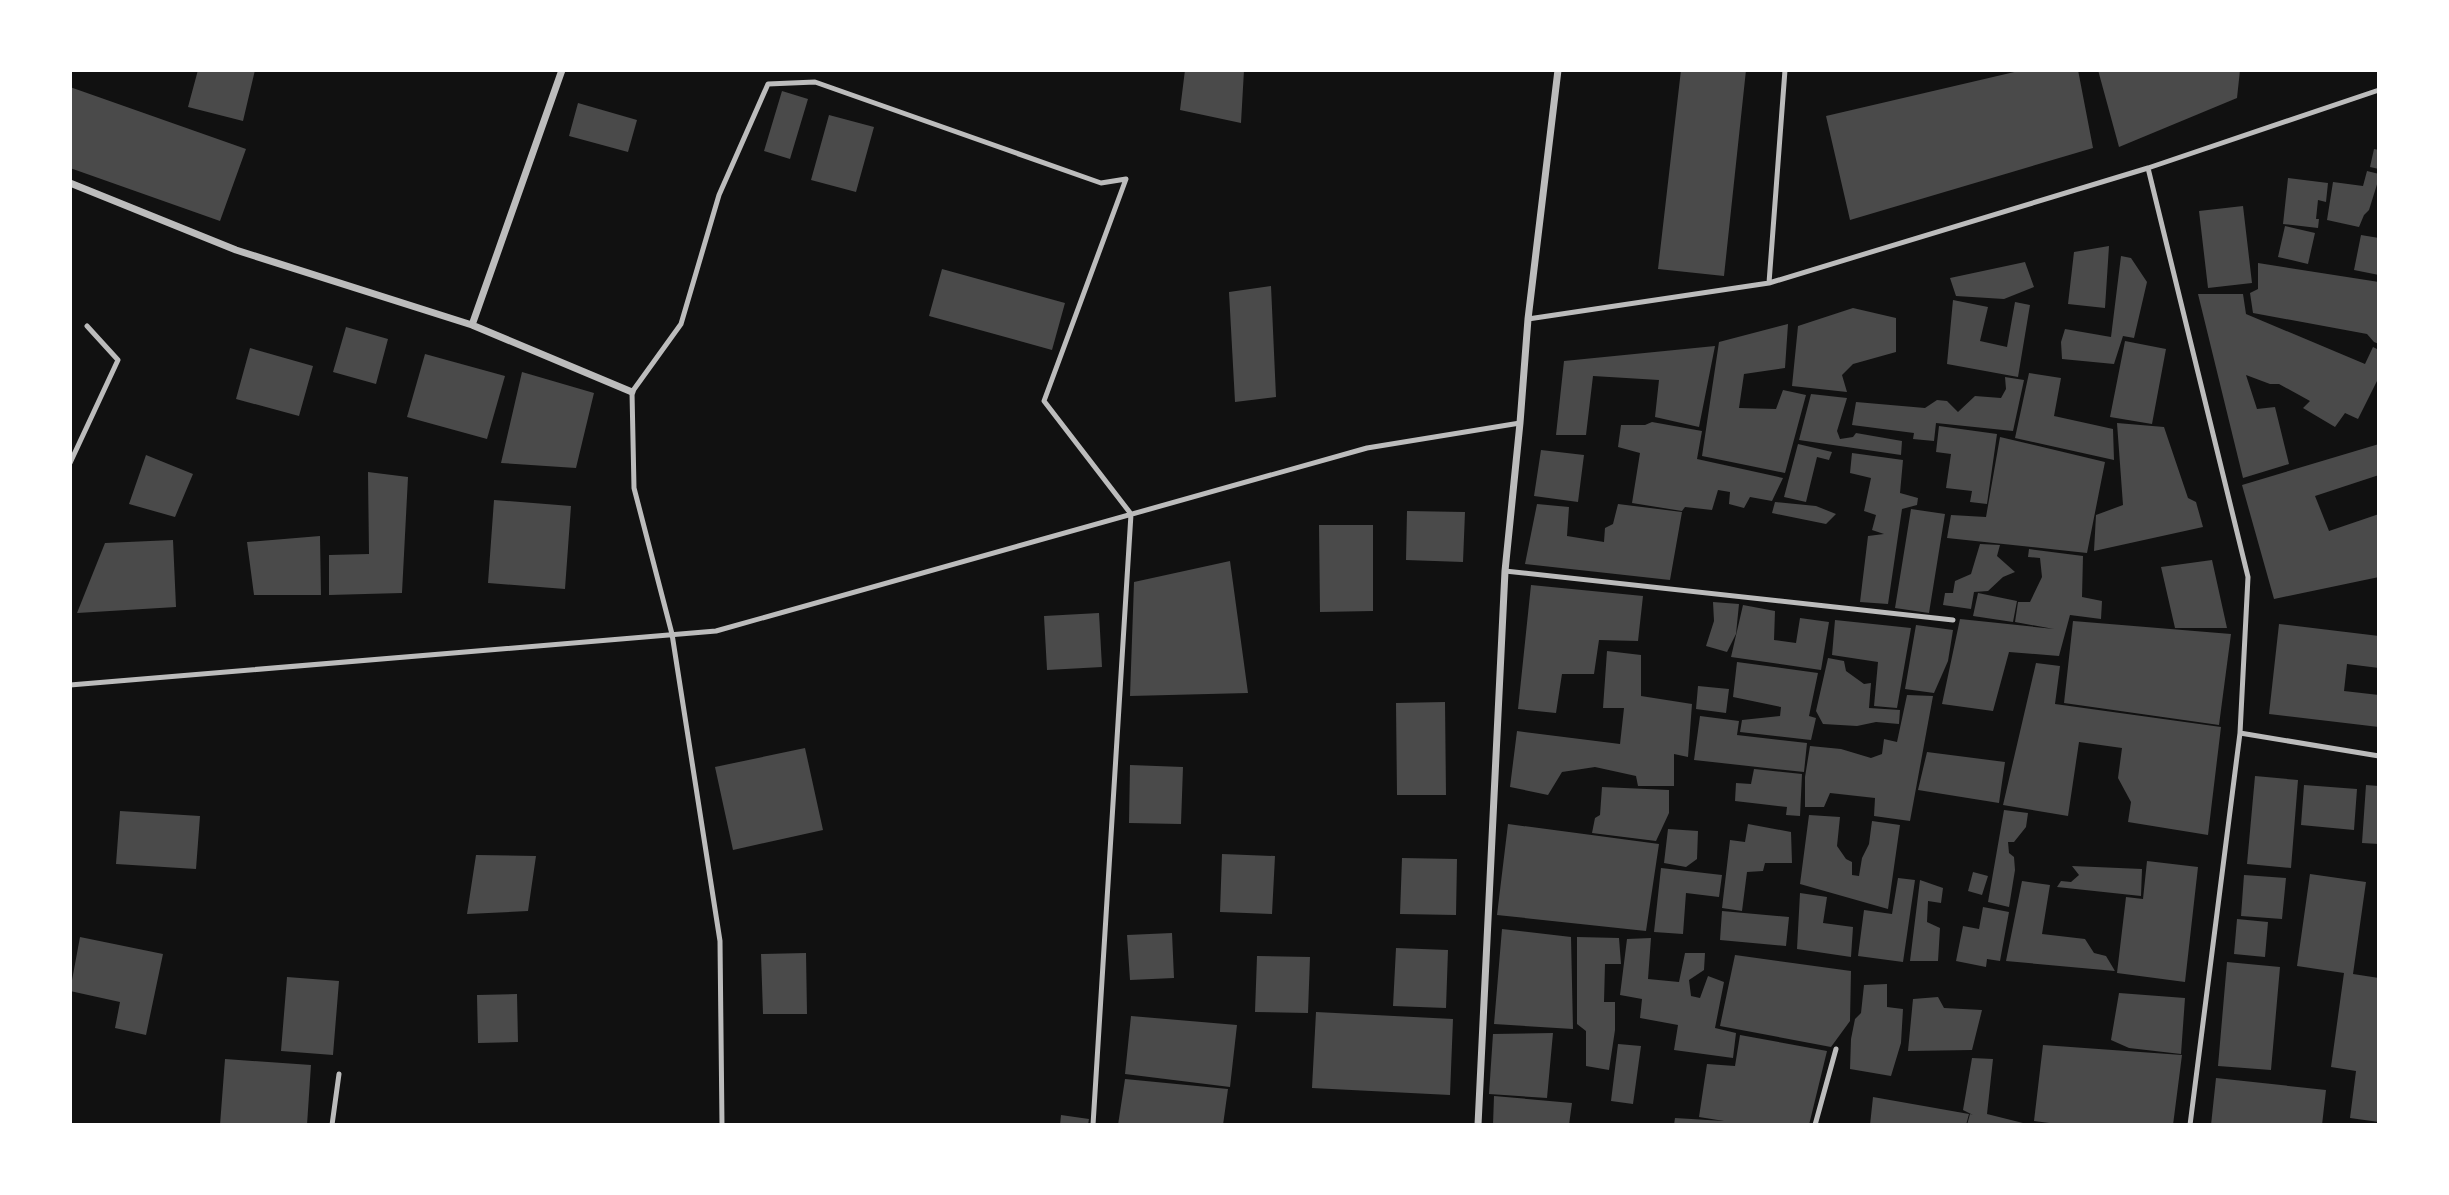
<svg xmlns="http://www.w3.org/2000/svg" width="2449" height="1195" viewBox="0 0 2449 1195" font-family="Commissioner,sans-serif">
	<rect width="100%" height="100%" fill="#111"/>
	<path fill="#4a4a4a" d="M198,70H255L243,121L188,107Z
		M1185,70H1244L1241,123L1180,110Z
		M1681,70H1746L1724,276L1658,269Z
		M2023,70H2078L2093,148L1850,220L1826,116Z
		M2098,70H2240L2237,98L2119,147Z
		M70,87L246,149L220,221L70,168Z
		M782,91L808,99L790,159L764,151Z
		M578,103L637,120L628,152L569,136Z
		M829,115L874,127L856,192L811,180Z
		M2374,149L2379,150V169L2370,167Z
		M2367,171L2379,174V178L2369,210L2364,215L2359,227L2327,220L2333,182L2363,186Z
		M2288,178L2328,183L2326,202L2318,200L2316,219H2319L2318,228L2283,224Z
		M2243,206L2252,283L2208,288L2199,211Z
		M2285,226L2315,233L2308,264L2278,257Z
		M2361,235L2379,238V275L2354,270Z
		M2109,246L2105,308L2068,304L2074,252Z
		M2121,256L2131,258L2147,282L2134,338L2123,336L2114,364L2062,359L2061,342L2065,329L2111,337Z
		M2025,262L2034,287L2004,299L1956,296L1950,278Z
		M2258,263L2379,282V344L2374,342L2367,334L2253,313L2250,293L2258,289Z
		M942,269L1065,303L1052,350L929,316Z
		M1271,286L1276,397L1235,402L1229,292Z
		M2198,294H2243L2246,314L2365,364L2373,347L2379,350V377L2358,419L2345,413L2335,427L2303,408L2310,401L2279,384H2270L2246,375L2257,409L2275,407L2289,464L2243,478Z
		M1953,300L1988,307L1980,341L2007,347L2015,302L2030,305L2018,377L1947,364Z
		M1853,308L1896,318V352L1853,364L1842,375L1847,392L1792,386L1798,326Z
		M1788,324L1785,368L1744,374L1739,408L1776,409L1783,390L1806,395L1785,473L1702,456L1719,342Z
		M346,327L388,339L376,384L333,372Z
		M2125,341L2166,349L2152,424L2110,417Z
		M1715,346L1699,427L1655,417L1659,380L1593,376L1586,435H1556L1564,361Z
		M250,348L313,366L299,416L236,399Z
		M425,354L505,376L487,439L407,417Z
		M522,372L594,393L576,468L501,463Z
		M2029,373L2061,378L2054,416L2113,429L2114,460L2015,438Z
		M2005,377L2024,380L2013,431L1936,423L1934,441L1913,439L1914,433L1852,425L1856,402L1925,408L1937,400L1947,401L1958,412L1975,396L2001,398L2006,389Z
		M1811,394L1847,398L1837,431L1840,439L1853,437L1856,433L1902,441L1901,455L1799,440Z
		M1652,422L1702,431L1697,459L1783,478L1772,501L1750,497L1744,508L1729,504L1730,492L1718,490L1712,510L1685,507L1682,511L1632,503L1640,453L1618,447L1621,425H1645Z
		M2117,423L2164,427L2188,498L2196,502L2203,527L2094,551L2096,515L2123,505Z
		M1939,426L1997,434L1987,504L1970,502L1972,491L1946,488L1951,454L1936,452Z
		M2000,437L2105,462L2087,553L1947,538L1951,515L1986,517Z
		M1798,444L1832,452L1829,460L1817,457L1806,502L1784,497Z
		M2379,444V475L2315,496L2329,531L2379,514V577L2274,599L2242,485Z
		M1541,450L1584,455L1578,502L1534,496Z
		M1852,453L1903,460L1900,493L1918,498L1917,505L1902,509L1888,604L1860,602L1868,536L1884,534L1872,530L1876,515L1864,511L1871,478L1850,473Z
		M146,455L193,474L175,517L129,504Z
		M368,472L408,477L402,593L329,595V555L369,554Z
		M494,500L571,506L565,589L488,583Z
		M1775,502L1816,506L1836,514L1826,524L1772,513Z
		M1537,504L1569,507L1567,536L1604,542L1605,528L1613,524L1618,504L1682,512L1670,580L1525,564Z
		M1911,509L1945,514L1929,613L1895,608Z
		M1407,511L1465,512L1463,562L1406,560Z
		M1319,525H1373V611L1320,612Z
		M320,536L321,595H254L247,542Z
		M173,540L176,607L77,613L105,543Z
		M1980,544L2000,545L1997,556L2015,572L2003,577L1988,591L1974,592L1971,609L1943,605L1945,593H1953L1955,581L1971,574Z
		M2029,549L2083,556L2082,597L2102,601L2101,619L2070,615L2059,656L2009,652L1993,711L1942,704L1960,619L2054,629L2015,622L2018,602H2030L2042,577L2040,558L2028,557Z
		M2212,560L2227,628H2175L2161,567Z
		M1230,561L1248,693L1130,696L1134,582Z
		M1531,585L1643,596L1638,641L1599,640L1594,674H1562L1556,713L1518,709Z
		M1978,593L2017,601L2013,622L1973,616Z
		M1713,602L1739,604L1736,634L1727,652L1706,646L1714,621Z
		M1743,605L1775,611L1774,640L1796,643L1800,618L1829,622L1821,670L1731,657Z
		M1099,613L1102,667L1047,670L1044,616Z
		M1835,620L1911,628L1897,708L1874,706L1878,662L1832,655Z
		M2073,621L2231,634L2219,725L2064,703Z
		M2279,624L2379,636V668L2347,664L2344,691L2379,695V727L2269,714Z
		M1916,625L1953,630L1948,661L1934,693L1905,689Z
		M1607,651L1641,655V696L1692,704L1688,757L1674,754V786H1638L1636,776L1595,767L1562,772L1548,795L1510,787L1517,731L1620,744L1624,708H1603Z
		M1828,658L1844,661L1846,671L1864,684L1871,683L1869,708L1900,710L1899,724L1876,722L1857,726L1823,724L1816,711Z
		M1737,662L1818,673L1809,716L1816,718L1811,740L1740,732L1742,720L1780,716L1781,707L1733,697Z
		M2036,663L2060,666L2055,704L2221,727L2208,835L2128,822L2131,802L2118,778L2122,748L2079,742L2068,816L2003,805Z
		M1698,686L1729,689L1726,713L1696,709Z
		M1907,695L1933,696L1910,821L1874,816L1875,798L1830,793L1824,807H1805V777L1810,746L1841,749L1871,758L1882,754L1884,739L1897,742Z
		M1445,702L1446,795H1397L1396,703Z
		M1700,716L1739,721L1737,735L1807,743L1804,772L1694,760Z
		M805,748L823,830L733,850L715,767Z
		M1927,752L2005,762L1999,803L1918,790Z
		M1130,765L1183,767L1181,824L1129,823Z
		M1754,769L1802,774L1800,816L1786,815L1787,807L1735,801L1736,783L1751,784Z
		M2255,776L2298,780L2291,868L2247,864Z
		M2304,785L2357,789L2354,830L2301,825Z
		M2366,785L2379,786V844L2362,843Z
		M1602,787L1669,790V813L1656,841L1592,833L1595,818L1600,815Z
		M2004,810L2028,813L2026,827L2014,842H2008L2009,853L2014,857L2015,870L2009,907L1988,902Z
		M120,811L200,816L196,869L116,864Z
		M1809,815L1840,817L1837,846L1846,859L1852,862V875L1859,876L1862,858L1869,844L1872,821L1900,825L1888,909L1800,884Z
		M1508,824L1659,844L1646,931L1497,915Z
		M1748,824L1791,832L1792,863H1765L1763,871L1747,872L1742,911L1722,908L1730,840L1745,842Z
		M1668,829L1698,831L1697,859L1686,867L1664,863Z
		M1222,854L1275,856L1272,914L1220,912Z
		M476,855L536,856L528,911L467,914Z
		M1402,858L1457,859L1456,915L1400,914Z
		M2147,861L2198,867L2185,982L2117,973L2126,897L2143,899Z
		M2072,866L2142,869L2141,896L2057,887L2061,881L2071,882L2079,875Z
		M1661,868L1722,875L1719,897L1686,893L1683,934L1654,932Z
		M1973,872L1988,876L1982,895L1968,891Z
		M2310,874L2366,882L2353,974L2379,978V1122L2350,1118L2356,1071L2331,1067L2344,973L2297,966Z
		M2244,875L2286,878L2282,919L2241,916Z
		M1898,878L1915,880L1903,962L1858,956L1864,910L1892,914Z
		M1920,880L1943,888L1941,903L1928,901L1927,922L1940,928L1938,961H1910Z
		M2022,881L2050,885L2042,934L2085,939L2094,953L2106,956L2115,971L2006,961Z
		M1800,893L1827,897L1823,923L1853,927L1851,957L1797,949Z
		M1983,907L2009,912L2000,961L1987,959L1986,967L1956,961L1963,926L1979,929Z
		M1722,911L1789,917L1786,946L1720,940Z
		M2237,919L2268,922L2265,957L2234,954Z
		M1502,929L1571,937L1573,1029L1494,1024Z
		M1172,933L1174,978L1130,980L1127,935Z
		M80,937L163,954L146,1035L115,1028L120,1002L70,991Z
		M1577,937L1619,938L1621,964H1605L1604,1002H1615V1030L1609,1070L1586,1066V1031L1577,1024Z
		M1651,938L1648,979L1679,982L1685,953H1705L1704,970L1689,980L1691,996L1700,998L1708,976L1724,982L1715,1028L1736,1033L1733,1058L1674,1050L1678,1025L1640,1018L1642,999L1620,995L1627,939Z
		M1396,948L1448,950L1446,1008L1393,1006Z
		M806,953L807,1014H763L761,954Z
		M1735,955L1851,971L1850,1021L1831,1047L1720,1026Z
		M1257,956L1310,957L1308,1013L1255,1012Z
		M2227,962L2280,967L2271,1070L2218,1066Z
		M287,977L339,981L333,1055L281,1051Z
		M1887,984V1007L1903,1009L1901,1043L1891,1076L1850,1069L1851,1039L1855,1019L1861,1013L1864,985Z
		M2119,993L2185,998L2181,1054L2129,1048L2111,1040Z
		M517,994L518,1042L478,1043L477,995Z
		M1938,997L1944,1008L1982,1010L1972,1050L1908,1051L1913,999Z
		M1316,1012L1453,1019L1450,1095L1312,1088Z
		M1131,1016L1237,1025L1230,1087L1125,1074Z
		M1553,1033L1547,1098L1489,1094L1493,1034Z
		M1740,1035L1827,1051L1809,1125H1674L1675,1118L1724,1121L1699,1117L1707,1064L1735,1066Z
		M1618,1044L1641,1046L1633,1104L1611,1101Z
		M2043,1045L2182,1055L2173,1125H2065L2034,1121Z
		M1972,1058L1993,1059L1987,1114L2031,1125H1967L1970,1114L1973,1115L1963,1110Z
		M225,1059L311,1065L307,1125H220Z
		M2216,1078L2326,1090L2322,1125H2211Z
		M1125,1079L1228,1089L1223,1125H1118Z
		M1494,1096L1572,1103L1569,1125H1493Z
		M1873,1097L1969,1114L1966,1125H1870Z
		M1061,1115L1089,1119L1088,1125H1060Z"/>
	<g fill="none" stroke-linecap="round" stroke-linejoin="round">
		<path stroke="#bcbcbc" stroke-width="5" d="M2148,168L2248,577L2240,733L2190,1125
			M1769,283L1785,70
			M1528,319L1769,283L2148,168L2379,90
			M70,463L118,360L87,326
			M1505,571L1953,620
			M70,685L716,631L1367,448L1520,423
			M2240,733L2379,756
			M332,1125L339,1074
			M722,1125L720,941L672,634L634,488L632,392L681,324L719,195L768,84L815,82L1101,183L1126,179L1044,401L1131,514L1093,1125
			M1815,1125L1836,1049"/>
		<path stroke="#bcbcbc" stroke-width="7" d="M70,183L236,250L472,325L632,392
			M472,325L562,70
			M1478,1125L1505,571L1520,423L1528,319L1558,70"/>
	</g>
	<rect width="2449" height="1195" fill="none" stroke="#ffffff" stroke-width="144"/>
</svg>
